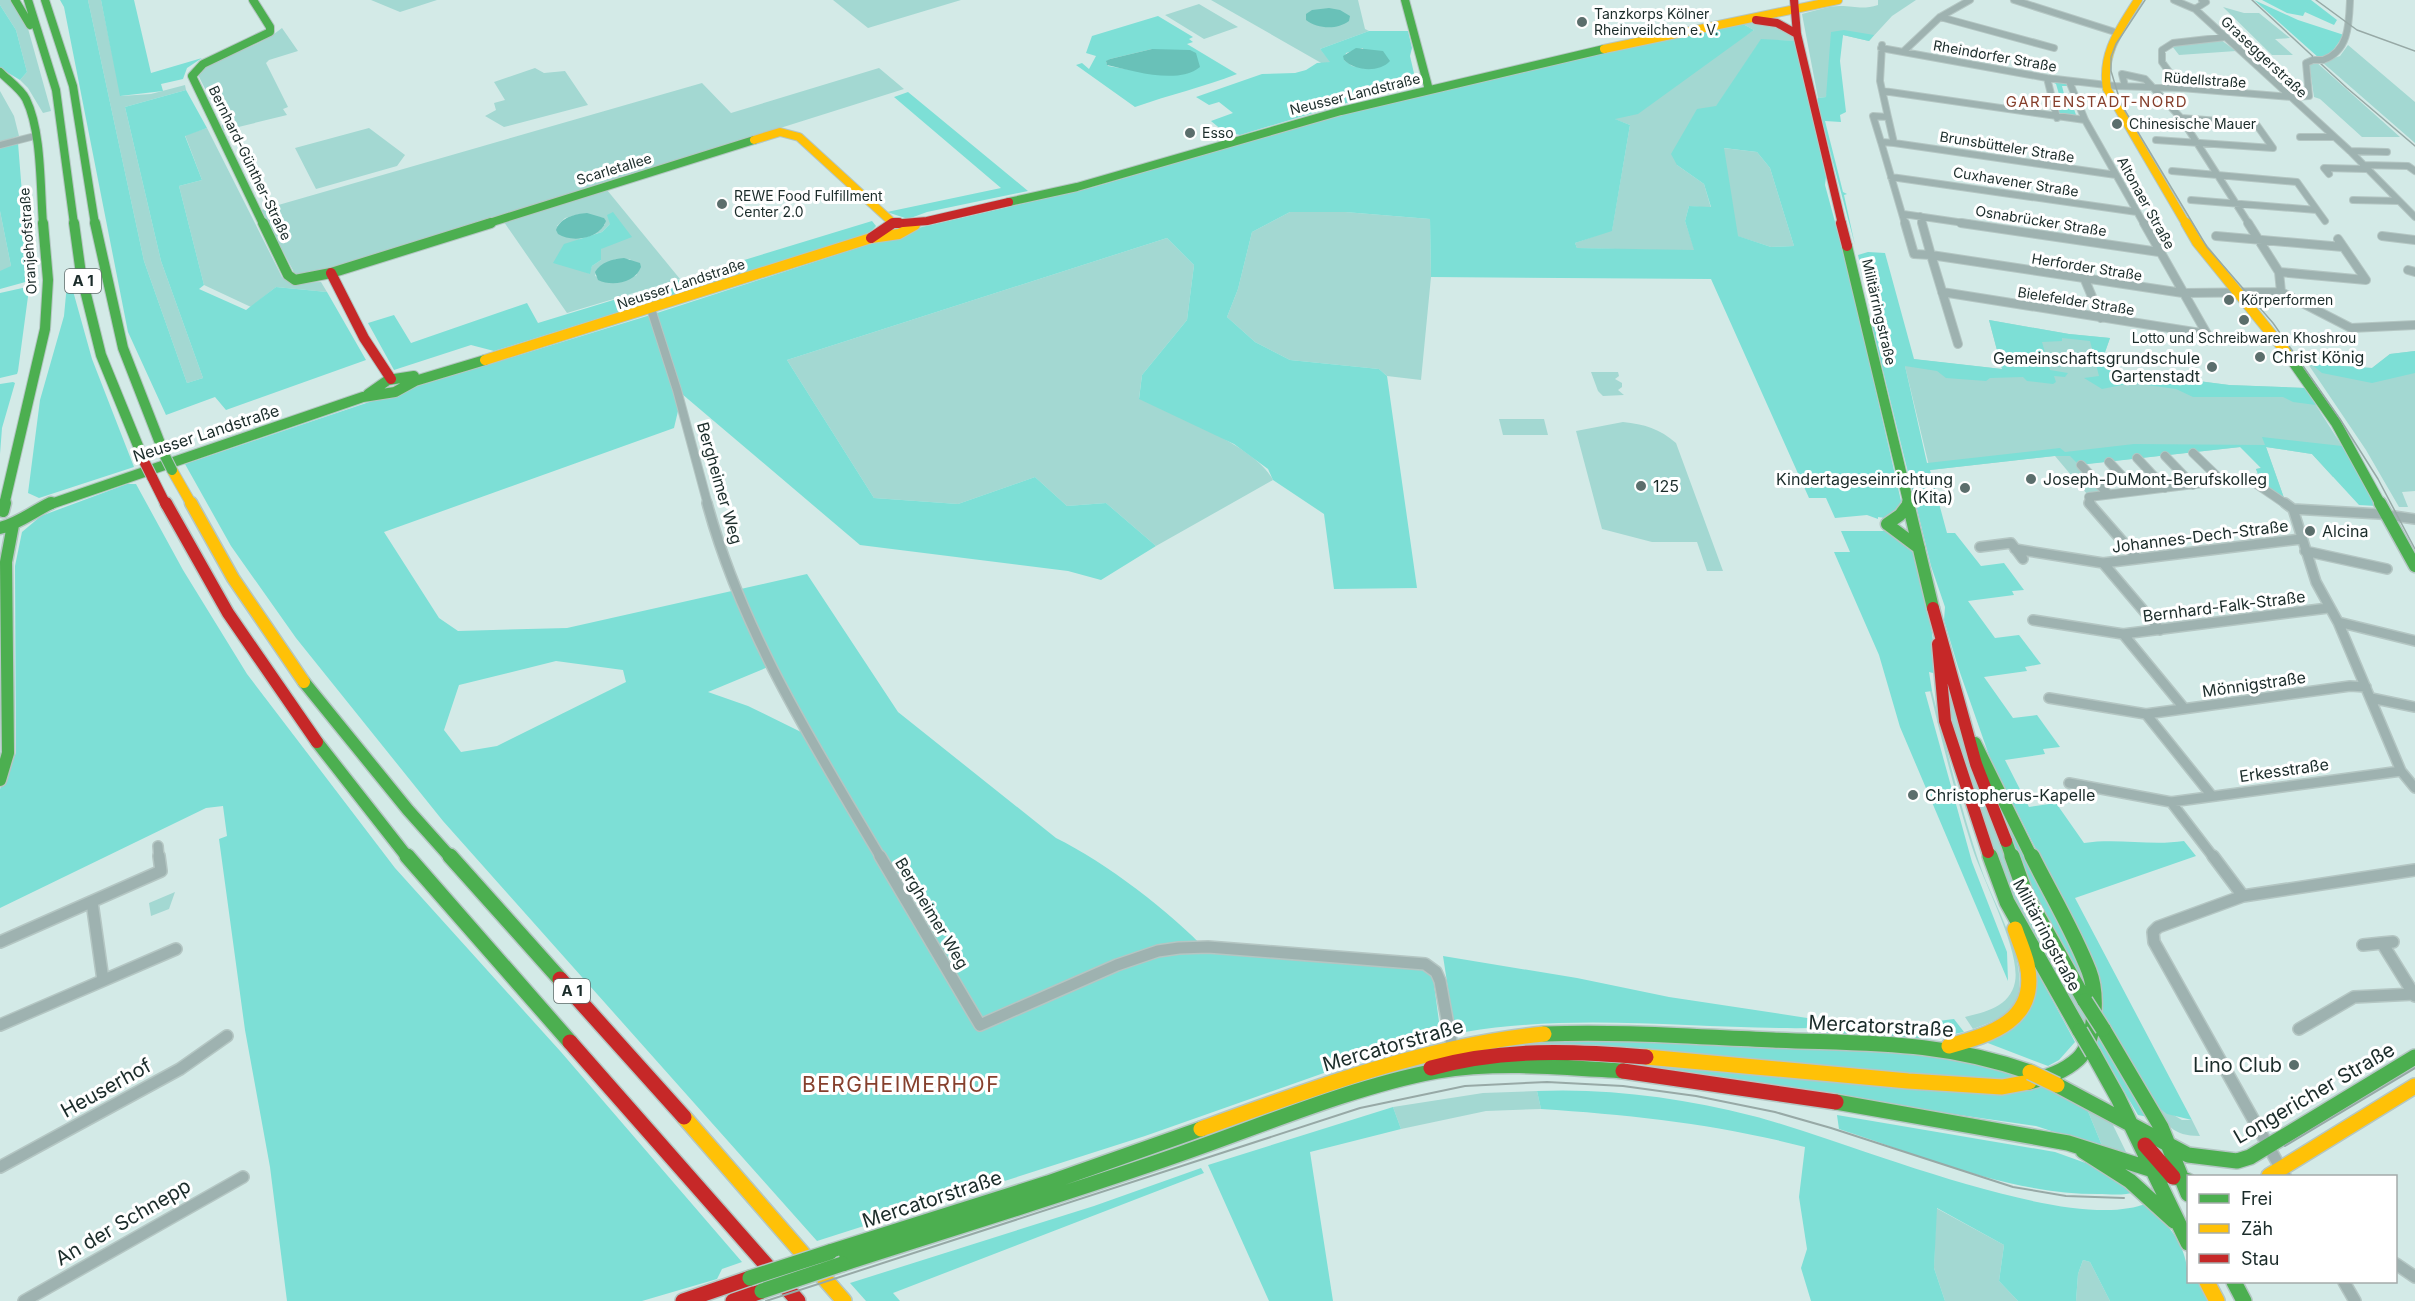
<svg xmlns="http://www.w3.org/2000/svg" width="2415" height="1301" viewBox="0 0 2415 1301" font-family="Inter,sans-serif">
	<rect width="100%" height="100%" fill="#d3eae7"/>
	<path fill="#a3d8d2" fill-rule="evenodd" d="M0,0H13L27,25L51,111L43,113L28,88L20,80L27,72L16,30L0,5Z
		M88,0H101L121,96L151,94L185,85L186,90L125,107L161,261L203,378L187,383L144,261Z
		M371,0H437L400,12Z
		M833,0H961L868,28Z
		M1211,0H1358L1365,29L1369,31L1320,49L1331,62L1323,64Z
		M1878,0H1916L1892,16L1869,41L1843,35L1826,97L1818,98L1802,14C1814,11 1828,6 1840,6C1855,6 1862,10 1878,5Z
		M1199,4L1238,27L1204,39L1165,15Z
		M2223,7L2244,13H2259L2290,38L2275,39L2293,55H2272Z
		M1759,22C1773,24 1789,28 1795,41L1761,40L1677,165L1704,184L1711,208L1689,206L1685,221L1695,251L1577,248L1575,243L1612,230L1630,125L1614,119L1754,30L1741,23Z
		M282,28L298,51L269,60L266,63L288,107L283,109L287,115L222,131V122L197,73C226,52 254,51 282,28Z
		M2221,40L2236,51L2179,55L2172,46Z
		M2348,45L2415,102V143L2322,62L2340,56Z
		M2315,61L2400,137H2362L2320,99L2314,97L2309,63Z
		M535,68L544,73L565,71L588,105L504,127L485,116L496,110L494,103L505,100L494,82Z
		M879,68L904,89L306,277L296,276L261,210L702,83L731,113Z
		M0,91L14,116L19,136L0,142Z
		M207,128L282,277L290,283L321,282L327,292L276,287L251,307L204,285L179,186L202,180L185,135Z
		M369,128L405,155L397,166L316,189L295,148Z
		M1723,148L1757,152L1770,168L1794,246L1771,247L1737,236Z
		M607,190L680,279L567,313L504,222ZM580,214L604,218L605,225L557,226L565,218ZM610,224L601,249V260L592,266L589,274L579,239L602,232ZM616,259H630L637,275L616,283L595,276L598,268Z
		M0,211L11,266L0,285Z
		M1290,212H1345L1430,219L1431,277L1421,380L1387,376L1379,369L1290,360L1255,342L1227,317L1238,289L1252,232Z
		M1167,238L1194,265L1187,320L1142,375L1139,398C1174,414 1257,447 1273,480L1156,546L1106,503L1067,506L1035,477L958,504L874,498L787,360Z
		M1989,320L2069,334L2110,338L2104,355L2106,369L2229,385L2305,388L2342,446L2333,477L2312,454L2266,447L2284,498L2262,484L2256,469L2261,468L2241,447L2085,464L2100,490L2099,492L2087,494L2055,456L1930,470L1903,358L2002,369Z
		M2415,351V491L2402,492L2408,507H2399L2366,450L2308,364L2372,368L2390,354Z
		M1591,372H1618L1619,376L1615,379L1622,383V387L1618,390L1624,395L1603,396L1598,391Z
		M1499,419H1544L1548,435H1503Z
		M1623,422C1644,424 1660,429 1676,443L1723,571H1707L1697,542H1652L1602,529L1576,431Z
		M1930,691H1932C1946,748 1962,813 1981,868C1993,903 2024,952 2019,990C2015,1014 1993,1022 1973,1029L1965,1017C1985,1012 2010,1007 2015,982C2021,951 1983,881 1972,847C1956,796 1942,743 1930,691Z
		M1948,697H1952L1970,763L2012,875L2088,1016L2083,1022L2024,921L2003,873L1956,742Z
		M175,892L169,909L151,916L149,903Z
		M1537,1091L1541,1109L1486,1111L1401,1129L1393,1107L1483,1093Z
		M2153,1103L2182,1120H2192L2200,1136C2172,1136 2167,1125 2153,1103Z
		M2085,1104L2110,1119L2128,1156L2103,1148Z
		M1936,1208L2004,1245L1999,1281L2018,1301H1945L1934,1268Z
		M2083,1260L2090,1262L2110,1301H2076L2078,1274Z"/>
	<path fill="#7ddfd6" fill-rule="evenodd" d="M60,0H88L144,261L187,383L203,378L161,261L125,107L186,90L207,128L185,136L202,180L179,186L204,285L199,289L246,310L276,287L327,292L366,360L226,410L215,397L166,415L128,332L64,7Z
		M101,0H134L151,73L202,58L187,68L183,79L161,84L163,91L120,96Z
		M2254,0L2298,20L2344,35L2329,56L2319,58Z
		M2262,0H2311L2337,20L2334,25L2305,12L2303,16L2287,13Z
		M0,5L16,30L27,72L20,80L0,68Z
		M1158,16L1193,37L1189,39L1193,42L1187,44L1237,74C1203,87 1169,95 1135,107L1076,65L1082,63L1089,69L1096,56L1086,53L1092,36ZM1152,49L1187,74H1155L1108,66L1106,62L1110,59Z
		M1741,23L1754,30L1638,114L1615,119L1630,125L1612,231L1575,243L1577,248L1694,250L1685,221L1689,206L1711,207L1704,184L1677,165L1671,154L1697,109L1716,106L1761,39L1795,41L1826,177L1825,185L1850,277L1901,501L1899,510L1885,518L1878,517V519L1867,515L1835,518L1826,498H1809L1711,279L1431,277L1430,219L1345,212H1290L1252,232L1238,289L1227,317L1255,342L1290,360L1379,369L1387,376L1417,588L1334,589L1324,514L1273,480L1268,469L1234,444L1139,399L1142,375L1187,320L1194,265L1167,238L787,360L874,498L958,504L1035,477L1067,506L1106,503L1156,546L1101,580L1068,571L860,545L682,394L674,428L384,532L439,618L458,631L567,628L807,574L898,712L1056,838C1105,862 1171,912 1208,952L1425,969L1433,977L1440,1029L1406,1044L1145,1136L817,1241L443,821L296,638L231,546L185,464L411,388L657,313L922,227L1094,187L1325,119L1526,70ZM1724,148L1757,152L1770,168L1794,246L1771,247L1738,236ZM556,661L623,670L626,682L497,746L461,752L444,730L459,685ZM768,667L801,732L748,706L708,692Z
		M1844,30L1874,35L1869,41L1843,35L1840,61L1846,112L1840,115L1841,122L1825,121L1843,192L1847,194L1844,195L1855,245L1817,102L1818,98L1826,97L1831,32Z
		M1369,31H1408L1412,48L1410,56L1416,82L1240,135L1223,131L1211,121L1233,113L1219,102L1209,105L1196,97L1262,74L1295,73L1306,70L1317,63L1330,62L1320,49ZM1363,48L1368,69L1352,66L1344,60L1346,53Z
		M2050,81L2067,83L2068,86H2062L2066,102L2072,103L2077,118L2058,115L2055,101H2061L2056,84Z
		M908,92L1028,191L927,212L908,219L887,212L1001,188L894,97Z
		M18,143L29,281L0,289V271L11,266L0,211V148Z
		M613,212L632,237L601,249V260L592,266L590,274L553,263L564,244L602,232L610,224L607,215Z
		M872,221L876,226L869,234L494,351L471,345L394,370L368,323L394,315L411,343L527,303L538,323Z
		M1868,252L1885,253L1914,359L2002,369L1989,320L2069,334L2110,338L2104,355L2106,369L2229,385L2305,388L2316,405L2293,402L2283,397H2193L2176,389L2132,383L2102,389L2084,378L2099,376L2090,341L2062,338V341L2042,342L2050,370L2068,373L2065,377L2054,376L2056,382L2053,384L2027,381L2023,377L1990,378L1986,381L1946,378L1937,371L1905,366L1927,463L2060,448L2065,452L2134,444L2265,445L2262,437L2342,446L2376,506L2359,505L2312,454L2266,447L2284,498L2262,484L2256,469L2261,468L2240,447L2079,465L2070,456H2054L1930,470L1947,533H1955L1981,566L2004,563L2024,590L2012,591L2014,595L1968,601L1995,638L2019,635L2041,664L2025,667L2027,671L1984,677L2013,718L2037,715L2060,747L2043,749L2045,754L2005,760L2029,807L2056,803L2084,843C2118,838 2151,846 2184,841L2196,856L2075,898L2192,1120L2167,1114L2153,1103L2103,1016L2099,981L2089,953L1991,761L1958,667L1944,620L1945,607L1931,566L1871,322L1873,317L1858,255Z
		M68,273L92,359L134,467L39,498L28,493L40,400L64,316Z
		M27,287L29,289L18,371L17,374L0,378V293Z
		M2415,351V373L2372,383L2322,373L2311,364L2372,368L2390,354Z
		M13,382L15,383L2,428L0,454V384Z
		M127,484H136L183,570L247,674L395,868L561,1052L742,1262L722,1269L717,1279L642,1301H287L270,1167L245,1030L219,839L227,836L223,806L206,808L0,908V789L16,753L15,566L22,532L41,516Z
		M1841,531H1890L1914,547L1930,616L1937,674L1929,672L1932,691L1925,692L1972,862L2007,952L2008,981L1900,727L1879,655L1834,552H1850Z
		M1982,764L2070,941L2086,988L2022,873Z
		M2026,951L2075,1042L2059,1060L2048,1066L1980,1040L2022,1019Z
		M1443,956L1577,978L1669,997L1827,1021H1873L1874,1025C1738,1037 1601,1009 1465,1032V1028L1459,1027L1453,1021Z
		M1954,1019L1964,1032L1930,1039L1814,1033L1876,1029Z
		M2101,1036L2148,1117L2138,1115L2095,1042Z
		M1579,1038L1913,1050L1970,1060L2024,1077L2011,1080L1478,1053L1466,1048Z
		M1587,1061L1835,1080L2047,1086L2085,1104L2103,1148L2036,1126Z
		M1537,1091C1610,1088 1682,1098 1753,1116C1840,1138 2070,1237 2147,1203C2171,1229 2188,1245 2188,1282H2199L2209,1301H2110L2090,1262L2083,1260L2078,1274L2076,1301H2018L1999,1281L2004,1245L1937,1208L1934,1268L1945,1301H1811L1801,1268L1807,1249L1799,1197L1805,1147C1716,1124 1632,1115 1541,1109Z
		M1393,1107L1401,1129L1310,1152L1333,1301H1269L1208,1165Z
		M1837,1115L2055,1152L2094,1166L2135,1192C2124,1196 2109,1194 2098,1194C2009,1194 1923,1156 1839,1129Z
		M1201,1168L1204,1173L893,1293L900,1301H866L850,1283L1094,1206Z"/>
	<path fill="#69c1b8" d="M1329,8L1340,10L1350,16L1349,21C1337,30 1318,29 1306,20V14L1312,10Z
		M1356,48L1383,51L1390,61C1379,73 1355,71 1344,60L1343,56Z
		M1152,49L1190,50L1196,53L1200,67C1178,85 1133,71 1107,65L1106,61L1110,59Z
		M587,213L604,218L606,221C600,239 572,243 558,234L556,230C561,217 575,214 587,213Z
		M624,258L640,263L641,267C635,283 612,287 598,280L595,272C601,262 612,259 624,258Z"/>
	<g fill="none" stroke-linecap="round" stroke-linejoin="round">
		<defs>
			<path id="street-far3" d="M2014,0L2115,32
				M2174,0L2195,9L2350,151L2415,217
				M2195,9L2206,2L2202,0
				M1940,17L2054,48
				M1881,48L2047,78L2115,86L2181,88L2291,97L2309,96L2306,63L2313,60
				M1904,51L1940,17L1970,0
				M2323,60C2349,51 2349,24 2350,0
				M2047,78L2057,118
				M2069,81L2085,120L2144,224
				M2125,86L2122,74L2145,79L2181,118L2249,224
				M2181,88L2162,62V50L2173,43L2226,37
				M1883,91L2085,120
				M1888,117L1894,143L1881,142L1905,224
				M2300,137H2334
				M2156,140L2273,148L2256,124L2181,118
				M1881,142L1873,116L1888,117L1880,81L1882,45
				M1894,143L2116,175
				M0,145L35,136
				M2350,151L2387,152
				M2363,165L2408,166L2415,171
				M2172,171L2297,182L2317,210L2191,200
				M2329,174L2324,168L2367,169
				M1891,177L2137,212
				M2353,200L2399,201
				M2317,210L2325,221
				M1903,214L1971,224
				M1920,216L1922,224"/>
			<path id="street-far2" d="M1905,223L1914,254L1931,255L1958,344
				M1922,223L1931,255L2183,293L2281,292L2279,272L2248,223
				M1961,223L2159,252
				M2144,223L2207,334
				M2216,236L2343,247
				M2382,236L2415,240
				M2408,270L2415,272
				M2279,272L2366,280L2338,239
				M2085,280L2101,318
				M1942,292L2207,334
				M2281,292L2351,328L2415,325
				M651,309L677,390L708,505
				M2193,453L2222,481
				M2165,456L2193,485
				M2137,458L2165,488
				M2109,462L2136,491
				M2081,465L2108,494
				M2091,505L2089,497L2243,478L2252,481L2287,505"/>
			<path id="street-far1" d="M707,503C742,632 814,745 881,858
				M2089,503L2137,558
				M2285,503L2293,509L2380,514L2415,519
				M2293,509L2316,582L2338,622L2401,771L2415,788
				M1980,547L2011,543L2023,559
				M2015,549L2103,563
				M2305,551L2387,569
				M2033,620L2123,634
				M2338,622L2415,641
				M2160,630L2103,563L2301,539
				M2049,698L2146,714
				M2371,698L2415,707
				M2184,708L2123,634L2328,608
				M2069,783L2171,802L2401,771
				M2212,796L2146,714L2350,686L2366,687
				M2171,802L2214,858
				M158,846L159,858"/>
			<path id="street" d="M880,856L980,1025L1117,965L1158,951L1179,948L1208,947L1425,964L1436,972L1440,981L1452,1046
				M2213,856L2243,896
				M92,902L103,980
				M0,942L161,871L159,856
				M2382,943L2393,942
				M2363,945L2382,943L2415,996
				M0,1025L176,949
				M2299,1029L2354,997L2414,994
				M0,1167L180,1069L227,1036
				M2285,1176L2154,942L2153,932L2158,927L2243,896L2415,870
				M2396,1264L2415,1277
				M2344,1282L2355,1301
				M24,1301L243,1177"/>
			<path id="fast-far3" d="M15,0L30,25
				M28,0L56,90L74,224
				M45,0L73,86L95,224
				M253,0L270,27V32L203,64L192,76L263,224
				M1405,0L1429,90
				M0,72C8,80 21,89 26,99C42,132 40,187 43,224
				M1009,202L1077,187L1341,111L1604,49
				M486,224L754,140"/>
			<path id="fast-far2" d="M74,223L81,274L101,355L145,463
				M95,223L123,348L165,456
				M263,223L288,275L295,280L331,273L491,223
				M1847,246L1909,505
				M2286,352L2336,423L2381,505
				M368,394L388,380L414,376
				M4,505L45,329L48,280L43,223
				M48,505L363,397L395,392L415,381L485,360
				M1908,505L1909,503"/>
			<path id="fast-far1" d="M1908,503L1933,608
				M2380,503L2415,566
				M3,511L5,503
				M1887,524L1919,548
				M1887,524L1900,515L1909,503
				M0,528C18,524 34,511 51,503
				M304,682L408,810L451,858
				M317,742L408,858
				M1975,743L2032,858
				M0,780L8,753L6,562L13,525
				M2006,841L2012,858
				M1988,852L1990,858"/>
			<path id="fast" d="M407,856L570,1042
				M450,856L560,979
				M1990,856L2007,902L2080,1031
				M2012,856L2026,895L2085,1001
				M2103,1029L2161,1127L2188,1194
				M1544,1034C1621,1031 1696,1037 1773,1040C1867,1044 1938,1040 2030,1072
				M2093,1053L2118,1098L2188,1243
				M2029,1082C2047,1077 2064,1072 2078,1059C2096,1042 2098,994 2089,971C2074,932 2051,894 2032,856
				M2057,1085L2188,1155L2237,1161L2250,1157L2415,1057
				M1836,1102L2068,1143L2188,1181
				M2083,1151L2130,1181L2174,1221
				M830,1252L1048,1183L1201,1129
				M842,1264C956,1227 1070,1193 1183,1153C1263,1125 1355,1086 1437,1071C1499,1061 1561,1067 1623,1071
				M2234,1282L2244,1301"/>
			<path id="slow-far3" d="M2138,0C2120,29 2101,53 2107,89L2186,224
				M1604,49L1838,0
				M754,140L780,132L799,137L893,223"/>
			<path id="slow-far2" d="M2186,223L2197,242L2286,352
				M485,360L871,238L899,234L915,225
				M172,470L192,505"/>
			<path id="slow-far1" d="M191,503L233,578L304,682"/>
			<path id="slow" d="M1949,1046C1992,1034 2039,1020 2027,964C2024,952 2019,941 2015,929
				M1646,1057L1908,1081L2002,1087L2029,1082
				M684,1117L844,1301
				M1201,1129C1314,1088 1424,1046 1544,1034
				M2269,1176L2415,1086
				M2207,1282L2217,1301"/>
			<path id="jam-far3" d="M1794,0L1797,34L1842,224
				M1756,20L1777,23L1797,34
				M891,224L927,221L1009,202"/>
			<path id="jam-far2" d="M1841,223L1847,246
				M871,238L893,223H899
				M331,273L364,338L391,379
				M152,477L166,505"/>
			<path id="jam-far1" d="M166,503L228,613L317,742
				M1933,608L1976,764L2006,841
				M1938,644L1945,721L1988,852"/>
			<path id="jam" d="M560,979L684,1117
				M570,1042L798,1301
				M1431,1068C1502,1048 1573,1051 1646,1057
				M1623,1071L1836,1102
				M2145,1145L2173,1177
				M683,1301L750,1278
				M733,1301L762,1291"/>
		</defs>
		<use href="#street-far3" stroke="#b4c6c3" stroke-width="8"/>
		<use href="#street-far2" stroke="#b4c6c3" stroke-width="10"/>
		<use href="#street-far1" stroke="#b4c6c3" stroke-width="12"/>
		<use href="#street" stroke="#b4c6c3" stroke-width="14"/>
		<use href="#fast-far3" stroke="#b4c6c3" stroke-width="10"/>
		<use href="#fast-far2" stroke="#b4c6c3" stroke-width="12"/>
		<use href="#fast-far1" stroke="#b4c6c3" stroke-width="15"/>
		<use href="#fast" stroke="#b4c6c3" stroke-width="18"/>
		<use href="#slow-far3" stroke="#b4c6c3" stroke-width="10"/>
		<use href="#slow-far2" stroke="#b4c6c3" stroke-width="12"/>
		<use href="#slow-far1" stroke="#b4c6c3" stroke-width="15"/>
		<use href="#slow" stroke="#b4c6c3" stroke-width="18"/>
		<use href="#jam-far3" stroke="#b4c6c3" stroke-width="10"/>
		<use href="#jam-far2" stroke="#b4c6c3" stroke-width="12"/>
		<use href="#jam-far1" stroke="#b4c6c3" stroke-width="15"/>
		<use href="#jam" stroke="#b4c6c3" stroke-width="18"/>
		<use href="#street-far3" stroke="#9eb2b0" stroke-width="6"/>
		<use href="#street-far2" stroke="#9eb2b0" stroke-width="8"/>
		<use href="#street-far1" stroke="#9eb2b0" stroke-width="9"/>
		<use href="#street" stroke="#9eb2b0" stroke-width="11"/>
		<use href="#fast-far3" stroke="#4caf50" stroke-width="8"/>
		<use href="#fast-far2" stroke="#4caf50" stroke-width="10"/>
		<use href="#fast-far1" stroke="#4caf50" stroke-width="12"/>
		<use href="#fast" stroke="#4caf50" stroke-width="15"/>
		<use href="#slow-far3" stroke="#ffc107" stroke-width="8"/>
		<use href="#slow-far2" stroke="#ffc107" stroke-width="10"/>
		<use href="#slow-far1" stroke="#ffc107" stroke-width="12"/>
		<use href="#slow" stroke="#ffc107" stroke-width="15"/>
		<use href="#jam-far3" stroke="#c62828" stroke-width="8"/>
		<use href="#jam-far2" stroke="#c62828" stroke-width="10"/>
		<use href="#jam-far1" stroke="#c62828" stroke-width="12"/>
		<use href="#jam" stroke="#c62828" stroke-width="15"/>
		<path stroke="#97a9a6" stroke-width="1.5" d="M2145,0L2116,44L2111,57V71L2121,104L2207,247L2273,323L2340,419L2378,479L2415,549
			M2316,0L2357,30L2415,51"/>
		<path stroke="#97a9a6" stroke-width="2" d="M2285,1146L2415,1068
			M766,1301L1360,1108L1465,1086L1547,1082L1623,1086L1696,1096L1775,1112L1831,1128L2013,1187L2066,1196L2124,1198"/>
		<path stroke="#97a9a6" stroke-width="1.5" d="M2252,0L2347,88L2415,146"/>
		<defs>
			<path id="street-bridge" d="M2313,60H2323"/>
			<path id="fast-bridge-far1" d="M165,456L172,470"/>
			<path id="fast-bridge" d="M2085,1001L2103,1029
				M2080,1031L2093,1053
				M750,1278L830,1252
				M762,1291L842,1264"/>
			<path id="slow-bridge" d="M2030,1072L2057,1085"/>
			<path id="jam-bridge" d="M145,463L152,477"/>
		</defs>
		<use href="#street-bridge" stroke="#b4c6c3" stroke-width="8" stroke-linecap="butt"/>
		<use href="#fast-bridge-far1" stroke="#b4c6c3" stroke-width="12" stroke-linecap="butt"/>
		<use href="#fast-bridge" stroke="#b4c6c3" stroke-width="18" stroke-linecap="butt"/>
		<use href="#slow-bridge" stroke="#b4c6c3" stroke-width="18" stroke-linecap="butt"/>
		<use href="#jam-bridge" stroke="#b4c6c3" stroke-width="12" stroke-linecap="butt"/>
		<use href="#street-bridge" stroke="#9eb2b0" stroke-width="6"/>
		<use href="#fast-bridge-far1" stroke="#4caf50" stroke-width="10"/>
		<use href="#fast-bridge" stroke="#4caf50" stroke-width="15"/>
		<use href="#slow-bridge" stroke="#ffc107" stroke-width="15"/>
		<use href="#jam-bridge" stroke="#c62828" stroke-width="10"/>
	</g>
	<g fill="#5b6e6c" stroke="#fff" stroke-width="2">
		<circle cx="1582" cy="22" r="6"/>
		<circle cx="2117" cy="124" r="6"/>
		<circle cx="1190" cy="133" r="6"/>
		<circle cx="722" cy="204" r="6"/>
		<circle cx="2229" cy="300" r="6"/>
		<circle cx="2244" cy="320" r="6"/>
		<circle cx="2260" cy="357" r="6"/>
		<circle cx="2212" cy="367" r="6"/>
		<circle cx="2031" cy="479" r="6"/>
		<circle cx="1641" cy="486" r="6"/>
		<circle cx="1965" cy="488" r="6"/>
		<circle cx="2310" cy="531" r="6"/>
		<circle cx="1913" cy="795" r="6"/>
		<circle cx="2294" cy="1065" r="6"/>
	</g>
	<g text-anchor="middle" stroke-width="6" stroke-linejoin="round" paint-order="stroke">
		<g font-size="14" fill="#1b2c2a" stroke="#fff" text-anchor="start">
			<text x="1594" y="19">Tanzkorps Kölner<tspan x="1594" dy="16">Rheinveilchen e. V.</tspan></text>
			<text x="2129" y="129">Chinesische Mauer</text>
			<text x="1202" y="138">Esso</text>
			<text x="734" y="201">REWE Food Fulfillment<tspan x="734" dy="16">Center 2.0</tspan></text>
			<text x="2241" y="305">Körperformen</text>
			<text x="2244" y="343" text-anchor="middle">Lotto und Schreibwaren Khoshrou</text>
		</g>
		<g font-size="14" fill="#1b2c2a" stroke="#fff">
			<text transform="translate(1995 56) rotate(10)" y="5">Rheindorfer Straße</text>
			<text transform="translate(2264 57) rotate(43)" y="5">Graseggerstraße</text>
			<text transform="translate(2205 80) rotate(4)" y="5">Rüdellstraße</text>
			<text transform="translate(1355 94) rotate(-14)" y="5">Neusser Landstraße</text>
			<text transform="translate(2007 147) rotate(9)" y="5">Brunsbütteler Straße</text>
			<text transform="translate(250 163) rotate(64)" y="5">Bernhard-Günther-Straße</text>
			<text transform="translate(614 169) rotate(-17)" y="5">Scarletallee</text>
			<text transform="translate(2016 182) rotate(9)" y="5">Cuxhavener Straße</text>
			<text transform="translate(2146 203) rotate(61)" y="5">Altonaer Straße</text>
			<text transform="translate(2041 221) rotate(9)" y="5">Osnabrücker Straße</text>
			<text transform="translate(28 241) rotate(-94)" y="5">Oranjehofstraße</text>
			<text transform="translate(2087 267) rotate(9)" y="5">Herforder Straße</text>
			<text transform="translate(681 284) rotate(-18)" y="5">Neusser Landstraße</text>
			<text transform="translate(2076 301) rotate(9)" y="5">Bielefelder Straße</text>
			<text transform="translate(1879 312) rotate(77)" y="5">Militärringstraße</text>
		</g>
		<g font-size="15" letter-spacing="1.5" fill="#86402d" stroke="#fff">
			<text x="2097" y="107">GARTENSTADT-NORD</text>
		</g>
		<g fill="#fff" stroke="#5f6b6a" stroke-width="1.5">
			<rect x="65" y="269" width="36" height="24" rx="4.5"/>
			<rect x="554" y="979" width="36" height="24" rx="4.5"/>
		</g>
		<g font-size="15" font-weight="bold" fill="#1b2c2a">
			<text x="83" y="286">A 1</text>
			<text x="572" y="996">A 1</text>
		</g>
		<g font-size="16" fill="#1b2c2a" stroke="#fff" text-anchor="start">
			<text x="2272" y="363">Christ König</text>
			<text x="2200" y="364" text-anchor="end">Gemeinschaftsgrundschule<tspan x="2200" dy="18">Gartenstadt</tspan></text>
			<text x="1953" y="485" text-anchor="end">Kindertageseinrichtung<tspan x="1953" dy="18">(Kita)</tspan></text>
			<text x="2043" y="485">Joseph-DuMont-Berufskolleg</text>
			<text x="1653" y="492">125</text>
			<text x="2322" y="537">Alcina</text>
			<text x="1925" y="801">Christopherus-Kapelle</text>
		</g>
		<g font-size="16" fill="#1b2c2a" stroke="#fff">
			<text transform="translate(206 433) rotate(-18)" y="6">Neusser Landstraße</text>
			<text transform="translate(720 483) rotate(74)" y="6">Bergheimer Weg</text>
			<text transform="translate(2200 536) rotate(-7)" y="6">Johannes-Dech-Straße</text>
			<text transform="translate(2224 606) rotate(-7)" y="6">Bernhard-Falk-Straße</text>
			<text transform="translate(2254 684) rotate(-8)" y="6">Mönnigstraße</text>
			<text transform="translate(2284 770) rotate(-8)" y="6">Erkesstraße</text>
			<text transform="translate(932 913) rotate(59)" y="6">Bergheimer Weg</text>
			<text transform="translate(2047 935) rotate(62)" y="6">Militärringstraße</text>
		</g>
		<g font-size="20" fill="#1b2c2a" stroke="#fff">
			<text transform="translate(1881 1026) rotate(3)" y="7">Mercatorstraße</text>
			<text transform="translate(1393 1045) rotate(-16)" y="7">Mercatorstraße</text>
			<text transform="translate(106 1088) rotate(-29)" y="7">Heuserhof</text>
			<text transform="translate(2314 1093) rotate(-30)" y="7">Longericher Straße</text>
			<text transform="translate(932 1199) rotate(-18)" y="7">Mercatorstraße</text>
			<text transform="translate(123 1222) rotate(-30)" y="7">An der Schnepp</text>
		</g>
		<g font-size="20" fill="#1b2c2a" stroke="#fff" text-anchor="end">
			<text x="2282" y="1072">Lino Club</text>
		</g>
		<g font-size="21" letter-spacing="1.5" fill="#86402d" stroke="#fff">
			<text x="901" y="1092">BERGHEIMERHOF</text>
		</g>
	</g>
	<rect x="2187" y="1175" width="210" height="108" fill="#ffffff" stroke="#a4abaa" stroke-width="1.5"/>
	<rect x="2199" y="1194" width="30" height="9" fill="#4caf50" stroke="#a4abaa" stroke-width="1.5"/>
	<text x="2241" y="1205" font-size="18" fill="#1b2c2a">Frei</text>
	<rect x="2199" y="1224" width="30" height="9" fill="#ffc107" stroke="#a4abaa" stroke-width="1.5"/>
	<text x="2241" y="1235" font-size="18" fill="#1b2c2a">Zäh</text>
	<rect x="2199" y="1254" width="30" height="9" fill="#c62828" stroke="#a4abaa" stroke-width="1.5"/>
	<text x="2241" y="1265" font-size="18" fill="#1b2c2a">Stau</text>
</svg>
